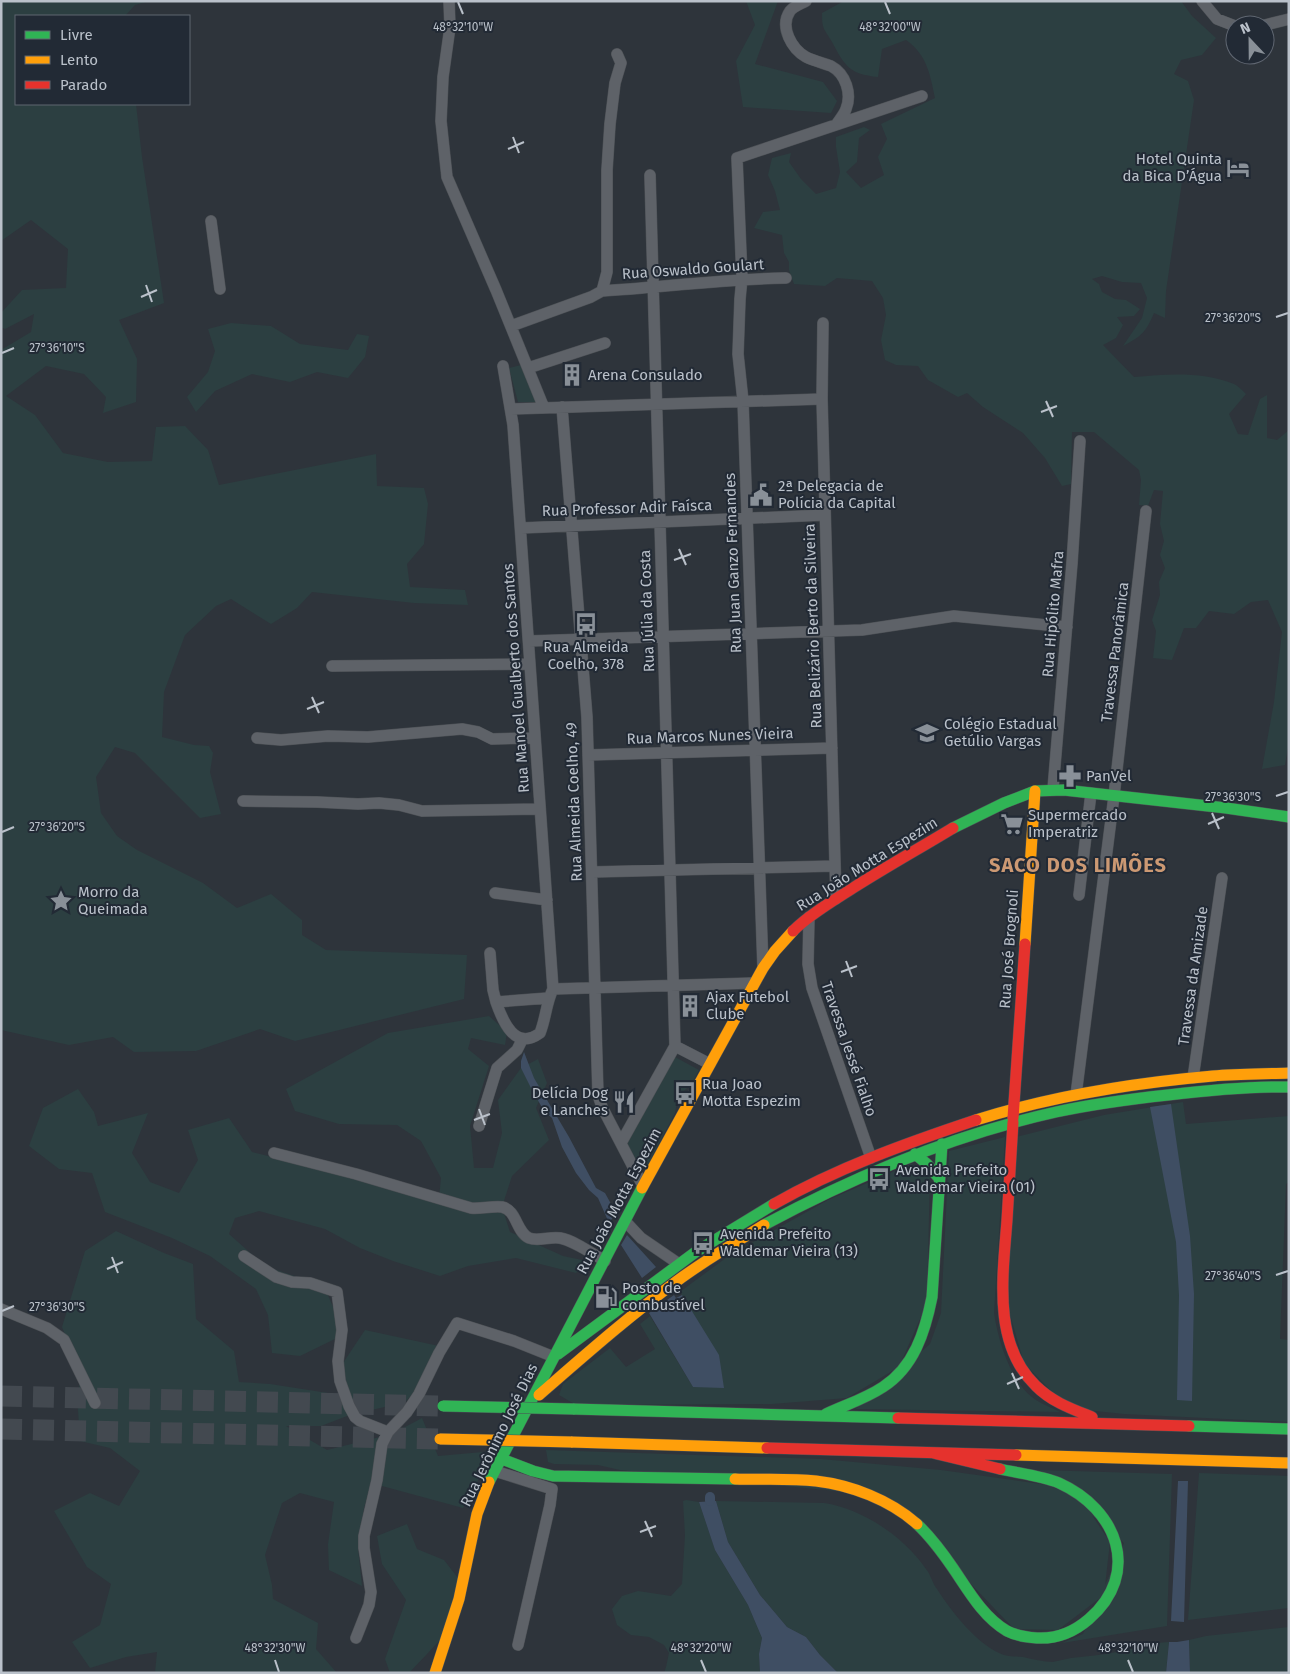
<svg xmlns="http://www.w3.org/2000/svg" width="1290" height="1674" viewBox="0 0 1290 1674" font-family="'Fira Sans',sans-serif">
	<rect width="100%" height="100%" fill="#2e343b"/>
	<path fill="#2c3f41" d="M1,1H149L135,5L125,16H16V104H136L142,157L164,303L119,320L137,359L136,402L103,413L106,397L84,374L46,366L6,396L35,415L63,453L108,462L152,461L156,427L185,426L208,450L219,485L376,454L377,486L424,488L428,504L424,544L407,564L410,587L465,590L468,605L414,603L312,592L297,608L271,624L231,599L216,606L185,635L164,692L162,737L194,745L209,746L213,753L210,772L221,814L200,818L135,753L115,747L96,777L101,813L117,836L137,850L203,883L237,908L271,894L302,920V935L326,950L467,955L464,999L295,1041L260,1029L196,1051L134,1052L113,1037L69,1045L1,1030V350L31,332L34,314L5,329L1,327V313L22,290L66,288L68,249L31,220L1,241Z
		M746,1H778L755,64L823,82L837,101L831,113L743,107L736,61L755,25Z
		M844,1H1181L1192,16L1216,38L1202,55L1181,60L1174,74L1188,81L1194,100L1166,291L1165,318L1154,313C1146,332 1142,336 1123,346L1142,318L1147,298L1141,283L1122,282L1102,276L1092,279L1099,284L1102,292L1115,299L1126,300L1140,309L1134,316L1117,317L1123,325L1116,338L1103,345L1134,377C1167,374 1202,371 1234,384C1238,386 1242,390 1246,394L1229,414L1238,434L1248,435L1260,399L1267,395V438L1277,440L1289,430V741L1285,765L1262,769L1274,702L1282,632L1268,600L1251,602L1234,614L1209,611L1196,628H1184L1172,660L1153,658L1156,631L1152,620L1160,595L1159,582L1165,568L1160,555L1164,541L1160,524L1163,491L1154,490L1148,506L1139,505L1141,480L1139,470L1094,432H1072L1071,484L1062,486L1045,458L1023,433L983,407L967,393L958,397L928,380L918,366L896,365L885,360L881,340L886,315L883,298L872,281L837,278L825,286L794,284L789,270V262L784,253L782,235L754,228L763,212L780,210L775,191L768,175L772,158L791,153L789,162L801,179L816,194L836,188L840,172L836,147V137L864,127L870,130L859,138L857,162L846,172L861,188L884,175L878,157L887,139L881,124L935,98C930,74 927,55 906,40L882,49L878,77C849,74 845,66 832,42C824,28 822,30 822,13Z
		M231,323L271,326L300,344L348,350L357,334L369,336L365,357L348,378L317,372L290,382L252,374L215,391L196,412L187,397L208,372L215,351L208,329Z
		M521,365L536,402H518L509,368Z
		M489,1016L507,1032L505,1045L471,1038L468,1049L489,1066L470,1126L474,1168H493L502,1133L498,1100L521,1068L538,1059L547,1083L536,1108L549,1140L512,1176L502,1207L510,1232L563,1256L587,1261L576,1273L516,1258L468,1266L440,1276L393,1261L360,1248L325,1229L259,1211L235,1218L229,1234L265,1266L324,1286L336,1314L339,1337L300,1356L272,1353L268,1315L256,1289L210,1256L172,1238L105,1212L92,1173L59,1169L29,1146L43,1108L78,1089L94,1112L98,1126L148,1113L132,1153L150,1182L179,1193L198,1160L188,1130L229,1118L252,1152L439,1199L441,1178L421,1141L397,1125L339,1124L295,1111L286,1089L388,1033Z
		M675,1057L699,1070L692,1083L682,1093L677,1102L675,1113L646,1168H639L626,1142Z
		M1183,1102L1186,1124L1289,1116V1182L1286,1184L1280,1339L1289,1340V1422L1124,1414L1086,1410L1056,1396L1024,1363L1007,1304L1016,1137L1104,1115Z
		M1005,1137L994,1313C998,1340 1010,1380 1032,1397C1040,1404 1051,1407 1060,1412L855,1409L930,1344L941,1313L949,1151Z
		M911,1164L930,1172L927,1303L899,1367L847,1398L772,1404L576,1405L559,1395L563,1384L610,1348L626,1367L655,1349L640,1324L650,1316L693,1387L681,1291L730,1255L828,1200Z
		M116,1231L164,1253L193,1264L196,1319L234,1351L239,1382L270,1384L341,1395V1366L365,1330L439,1346L412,1395L405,1402L347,1416L321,1426H286L327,1450L392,1434L422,1418L438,1456L494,1451L463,1508L371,1483L364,1508L358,1548L362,1586L329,1570L328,1544L334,1502L300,1493L282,1503L265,1555L272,1585L273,1599L318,1623L316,1649L337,1673H155L157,1652L126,1657L90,1668L72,1642L100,1625L111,1584L87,1567L54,1511L90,1493L119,1506L140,1471L110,1448L80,1441L78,1410L80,1372L62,1327L85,1251Z
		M546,1450L821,1459L941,1470L1048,1485L1081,1499L1110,1542L1104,1595L1058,1630L1014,1629L887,1496L620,1470L598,1465L554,1464L548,1462Z
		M1039,1470L1172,1474L1167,1626L1062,1643L1083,1634L1124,1543Z
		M1199,1473L1289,1476V1608L1188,1620Z
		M686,1500L699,1502L715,1550L748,1605L762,1638L759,1654L760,1673H664L666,1667L669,1653L664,1645L649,1637L631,1635L617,1625L612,1609L622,1596L638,1591L671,1596L682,1584L685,1535L683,1501Z
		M716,1501L824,1503C863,1509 903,1536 926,1569C931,1575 932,1583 937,1589C951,1611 978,1646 1004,1655C1010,1657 1017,1656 1023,1657C1033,1659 1043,1662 1053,1662C1059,1661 1065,1659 1071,1658C1087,1656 1102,1655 1117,1652C1134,1649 1151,1643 1169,1642L1166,1673H838L820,1655L806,1637L787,1627L760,1595L728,1542Z
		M407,1524L417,1549L444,1560L458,1578L444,1636L409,1673H390L385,1659L406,1600L382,1564L377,1536Z
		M1289,1627V1673H1190L1189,1640L1206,1636Z"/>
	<path fill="#3f4e63" d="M524,1052L534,1078L569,1137L596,1188L605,1193L616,1213L609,1223L598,1198L589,1190L576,1173L562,1147L552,1118L544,1111L531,1088L521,1068V1061Z
		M1171,1104L1190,1236L1194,1294L1192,1401L1177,1400L1179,1295L1176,1242L1150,1107Z
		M627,1235L656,1267L642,1278L621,1245Z
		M674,1295L676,1298L682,1295L719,1355L724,1388L693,1387L649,1313Z
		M1178,1481H1188L1184,1622L1171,1621Z
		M716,1501L728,1542L760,1595L787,1627L806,1637L820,1655L838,1673H760L759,1654L762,1638L748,1605L715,1550L699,1502Z
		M1189,1640L1190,1673H1166L1169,1642H1177Z"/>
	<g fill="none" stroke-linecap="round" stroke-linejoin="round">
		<path stroke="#3f4e63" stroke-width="10" d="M710,1497V1501"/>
		<path stroke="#434950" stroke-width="21" stroke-dasharray="21 11" stroke-linecap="butt" d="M1,1396L443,1406
			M1,1429L440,1439"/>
		<defs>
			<path id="street" d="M449,1L450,27L443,77L441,121L447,177L496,290L544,408
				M806,1C801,4 794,6 790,11C779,27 792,49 806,57C814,61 823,63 831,66C846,74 852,94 846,109C844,115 839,120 836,125
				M1202,1L1217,19L1235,26
				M1265,25L1289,19
				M650,175L675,1046
				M211,221L220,289
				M602,291C664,287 725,279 786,278
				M823,323L822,399L836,899
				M511,326L591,297L602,291L607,272V170L610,124L615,83L621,63L617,54
				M503,366L513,425L553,989
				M528,368L605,343
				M562,407L587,717L598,1095L602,1107L643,1186
				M511,409L822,399
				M521,528L825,515
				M529,641L862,630L954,616L1067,627
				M332,666L530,664
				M257,738L281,740L328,736L368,737L462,729L478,732L492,739L534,738
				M588,755L832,748
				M1053,789L1072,563L1080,441
				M243,801L317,802L358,804L379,803L399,805L422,811L540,809
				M592,872L835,866
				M495,893L547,900
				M1079,895L1091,793
				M809,917L808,964L812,988L871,1158
				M490,953L493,990L496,1002L548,998
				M763,968L743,401L738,354L740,299L742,278L737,158L922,96
				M553,989L754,983
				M496,1002C503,1022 515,1051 540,1033C546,1018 546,1003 553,989
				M1193,1078L1222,878
				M1076,1095L1114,796L1146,511
				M479,1126L497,1068L517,1050L522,1040
				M621,1143L675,1046L710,1064
				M274,1153L356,1174L471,1208C481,1209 491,1206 502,1207C517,1210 516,1232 529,1238C538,1242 550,1236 560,1238C575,1241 591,1253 605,1261
				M625,1221L641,1238L679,1264
				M244,1256L276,1277L292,1282L310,1283L337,1292L342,1330L338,1361L340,1381L349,1406L355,1417L360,1421L388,1432
				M1,1309L47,1328L64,1340L95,1403
				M495,1471L552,1489L550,1505L518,1645
				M356,1638L369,1605L371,1592L364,1548V1536L377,1480L382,1444L388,1432L407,1412L419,1394L439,1353L457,1323L514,1341L554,1357"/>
			<path id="fast" d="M953,828L1004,803L1035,791L1064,790L1226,808L1289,817
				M915,1154L927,1164L938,1177
				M764,1225C857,1175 953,1135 1056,1112C1093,1104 1131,1099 1168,1095C1209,1090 1248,1086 1289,1087
				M558,1354L697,1251L774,1204
				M573,1409L898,1418
				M826,1414C845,1405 865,1399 883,1387C914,1367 925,1332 932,1297L942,1144
				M1189,1426L1289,1429
				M502,1459L533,1471L553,1476L735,1479
				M489,1482L642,1188
				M917,1524C931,1537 942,1552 953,1568C968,1590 983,1617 1007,1631C1017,1636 1026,1637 1037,1638C1056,1639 1074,1632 1089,1619C1142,1573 1117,1509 1059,1483C1043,1476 1017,1473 1000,1469"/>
			<path id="slow" d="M1025,944L1035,791
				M976,1120C1052,1096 1133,1083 1213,1076C1238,1074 1264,1074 1289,1073
				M642,1188L763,968L775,951L793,931
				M539,1395C584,1356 629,1316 677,1281C705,1260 735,1243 764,1225
				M571,1442L767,1448
				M1016,1455L1289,1463
				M735,1479C761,1480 789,1478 816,1481C851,1485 890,1500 917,1524
				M435,1673L459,1599L477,1514L489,1482"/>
			<path id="jam" d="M793,931C810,914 833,901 853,888C886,867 920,848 953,828
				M1013,1118L1025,944
				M1013,1122C1011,1155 1009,1188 1007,1220C1003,1275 992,1344 1036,1386C1052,1402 1072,1409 1092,1417
				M774,1204C837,1168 907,1143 976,1120
				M898,1418L1189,1426
				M767,1448L1016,1455
				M933,1453L1000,1469"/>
		</defs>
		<use href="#street" stroke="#4c5055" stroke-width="12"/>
		<use href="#fast" stroke="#4c5055" stroke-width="12"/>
		<use href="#slow" stroke="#4c5055" stroke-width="12"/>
		<use href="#jam" stroke="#4c5055" stroke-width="12"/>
		<use href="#street" stroke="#5e6268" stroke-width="11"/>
		<use href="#fast" stroke="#30b455" stroke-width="11"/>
		<use href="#slow" stroke="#ff9f0a" stroke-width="11"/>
		<use href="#jam" stroke="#e5322d" stroke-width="11"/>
		<defs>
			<path id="fast-bridge" d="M443,1406L573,1409"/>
			<path id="slow-bridge" d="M440,1439L571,1442"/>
		</defs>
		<use href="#fast-bridge" stroke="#4b5057" stroke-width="12" stroke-linecap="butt"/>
		<use href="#slow-bridge" stroke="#4b5057" stroke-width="12" stroke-linecap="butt"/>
		<use href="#fast-bridge" stroke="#30b455" stroke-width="11"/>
		<use href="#slow-bridge" stroke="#ff9f0a" stroke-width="11"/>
	</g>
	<path fill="none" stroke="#bac1ca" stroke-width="2" d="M458,2L463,14M885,2L890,14M513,137L519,153M508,149L524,142M146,285L152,302M141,297L157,290M1276,317L1288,313M2,353L14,348M1046,401L1053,417M1041,412L1057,406M679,549L686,565M674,560L691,554M312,697L319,713M307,709L324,702M1276,796L1288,792M1212,813L1219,829M1208,824L1224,817M2,832L14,827M846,961L852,977M841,972L857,966M479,1109L485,1125M474,1120L490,1114M112,1257L118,1273M107,1269L123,1262M1276,1275L1288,1271M2,1311L14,1306M1012,1373L1019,1389M1007,1384L1023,1377M645,1521L652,1537M640,1532L656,1526M275,1660L279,1672M701,1660L706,1672M1128,1660L1133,1672"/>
	<defs>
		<symbol id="hotel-bare" viewBox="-9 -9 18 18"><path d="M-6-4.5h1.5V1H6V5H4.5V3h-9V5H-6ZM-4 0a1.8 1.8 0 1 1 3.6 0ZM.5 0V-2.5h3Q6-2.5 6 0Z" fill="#899098" stroke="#222a35" stroke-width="2.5" paint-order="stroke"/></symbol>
		<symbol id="building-bare" viewBox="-9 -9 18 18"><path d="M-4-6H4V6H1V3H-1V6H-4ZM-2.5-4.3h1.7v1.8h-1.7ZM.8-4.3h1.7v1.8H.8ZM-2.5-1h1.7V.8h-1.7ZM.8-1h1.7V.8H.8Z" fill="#899098" stroke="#222a35" stroke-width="2.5" paint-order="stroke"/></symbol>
		<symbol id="civic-bare" viewBox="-9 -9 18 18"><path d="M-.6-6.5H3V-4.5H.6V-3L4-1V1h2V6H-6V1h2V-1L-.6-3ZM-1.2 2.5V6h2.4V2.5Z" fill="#899098" stroke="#222a35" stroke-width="2.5" paint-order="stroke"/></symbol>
		<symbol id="bus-bare" viewBox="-9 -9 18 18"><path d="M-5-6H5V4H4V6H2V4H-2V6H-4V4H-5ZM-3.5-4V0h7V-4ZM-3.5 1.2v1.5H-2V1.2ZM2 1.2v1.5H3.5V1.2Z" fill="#899098" stroke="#222a35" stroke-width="2.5" paint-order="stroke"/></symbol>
		<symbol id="school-bare" viewBox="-9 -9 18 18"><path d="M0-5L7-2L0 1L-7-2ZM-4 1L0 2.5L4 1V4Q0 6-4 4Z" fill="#899098" stroke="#222a35" stroke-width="2.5" paint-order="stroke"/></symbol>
		<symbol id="pharmacy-bare" viewBox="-9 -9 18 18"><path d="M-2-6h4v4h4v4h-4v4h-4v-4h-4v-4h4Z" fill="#899098" stroke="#222a35" stroke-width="2.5" paint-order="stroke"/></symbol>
		<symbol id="supermarket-bare" viewBox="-9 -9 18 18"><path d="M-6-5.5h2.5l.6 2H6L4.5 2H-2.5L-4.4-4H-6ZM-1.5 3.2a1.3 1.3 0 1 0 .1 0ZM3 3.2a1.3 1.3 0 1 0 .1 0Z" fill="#899098" stroke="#222a35" stroke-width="2.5" paint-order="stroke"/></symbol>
		<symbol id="sight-bare" viewBox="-9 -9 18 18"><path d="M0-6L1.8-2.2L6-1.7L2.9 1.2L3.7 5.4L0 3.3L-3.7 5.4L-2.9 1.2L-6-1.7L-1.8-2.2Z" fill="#899098" stroke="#222a35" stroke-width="2.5" paint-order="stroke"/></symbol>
		<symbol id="restaurant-bare" viewBox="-9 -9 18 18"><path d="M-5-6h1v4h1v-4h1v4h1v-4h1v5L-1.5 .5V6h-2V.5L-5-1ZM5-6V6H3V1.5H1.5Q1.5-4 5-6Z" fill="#899098" stroke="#222a35" stroke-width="2.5" paint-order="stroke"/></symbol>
		<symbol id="fuel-bare" viewBox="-9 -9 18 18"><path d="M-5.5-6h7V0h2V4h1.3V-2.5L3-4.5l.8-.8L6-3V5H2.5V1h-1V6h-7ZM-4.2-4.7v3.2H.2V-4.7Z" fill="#899098" stroke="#222a35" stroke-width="2.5" paint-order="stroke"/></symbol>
	</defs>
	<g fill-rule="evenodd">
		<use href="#hotel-bare" x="1222" y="152" width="32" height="32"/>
		<use href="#building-bare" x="556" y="359" width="32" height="32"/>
		<use href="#civic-bare" x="745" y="479" width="32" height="32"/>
		<use href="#bus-bare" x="570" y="608" width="32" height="32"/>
		<use href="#school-bare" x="911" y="717" width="32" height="32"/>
		<use href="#pharmacy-bare" x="1054" y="760" width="32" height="32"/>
		<use href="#supermarket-bare" x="996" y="808" width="32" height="32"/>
		<use href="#sight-bare" x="45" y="885" width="32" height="32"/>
		<use href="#building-bare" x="674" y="990" width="32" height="32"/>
		<use href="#bus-bare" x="669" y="1077" width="32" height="32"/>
		<use href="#restaurant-bare" x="608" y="1086" width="32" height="32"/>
		<use href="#bus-bare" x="863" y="1163" width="32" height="32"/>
		<use href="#bus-bare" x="687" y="1227" width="32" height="32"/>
		<use href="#fuel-bare" x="590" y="1281" width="32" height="32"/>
	</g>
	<g text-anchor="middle" stroke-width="4" stroke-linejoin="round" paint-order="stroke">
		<g font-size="15" fill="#bac1ca" stroke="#222a35" text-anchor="start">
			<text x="1222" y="164" text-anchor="end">Hotel Quinta<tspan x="1222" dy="17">da Bica D’Água</tspan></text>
			<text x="588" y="380">Arena Consulado</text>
			<text x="778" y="491">2ª Delegacia de<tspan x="778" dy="17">Polícia da Capital</tspan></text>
			<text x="586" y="652" text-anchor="middle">Rua Almeida<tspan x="586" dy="17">Coelho, 378</tspan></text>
			<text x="944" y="729">Colégio Estadual<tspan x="944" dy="17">Getúlio Vargas</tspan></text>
			<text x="1086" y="781">PanVel</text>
			<text x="1028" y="820">Supermercado<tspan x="1028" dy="17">Imperatriz</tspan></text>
			<text x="78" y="897">Morro da<tspan x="78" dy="17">Queimada</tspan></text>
			<text x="706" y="1002">Ajax Futebol<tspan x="706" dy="17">Clube</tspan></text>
			<text x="702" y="1089">Rua Joao<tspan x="702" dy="17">Motta Espezim</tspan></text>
			<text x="608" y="1098" text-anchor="end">Delícia Dog<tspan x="608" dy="17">e Lanches</tspan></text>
			<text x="896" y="1175">Avenida Prefeito<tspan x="896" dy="17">Waldemar Vieira (01)</tspan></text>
			<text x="720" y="1239">Avenida Prefeito<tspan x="720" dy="17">Waldemar Vieira (13)</tspan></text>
			<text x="622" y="1293">Posto de<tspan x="622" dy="17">combustível</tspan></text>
		</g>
		<g font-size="15" fill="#bac1ca" stroke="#222a35">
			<text transform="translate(693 269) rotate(-4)" y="5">Rua Oswaldo Goulart</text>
			<text transform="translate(627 508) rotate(-2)" y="5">Rua Professor Adir Faísca</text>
			<text transform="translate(733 563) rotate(-92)" y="5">Rua Juan Ganzo Fernandes</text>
			<text transform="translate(647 611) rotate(-92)" y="5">Rua Júlia da Costa</text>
			<text transform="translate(1053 614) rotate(-85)" y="5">Rua Hipólito Mafra</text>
			<text transform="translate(813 626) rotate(-92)" y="5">Rua Belizário Berto da Silveira</text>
			<text transform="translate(1115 652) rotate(-83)" y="5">Travessa Panorâmica</text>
			<text transform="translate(516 678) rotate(-94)" y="5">Rua Manoel Gualberto dos Santos</text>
			<text transform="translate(710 736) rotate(-2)" y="5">Rua Marcos Nunes Vieira</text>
			<text transform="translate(574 802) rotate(-92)" y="5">Rua Almeida Coelho, 49</text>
			<text transform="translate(867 864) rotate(-32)" y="5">Rua João Motta Espezim</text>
			<text transform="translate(1009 949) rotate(-86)" y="5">Rua José Brognoli</text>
			<text transform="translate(1193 976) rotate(-82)" y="5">Travessa da Amizade</text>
			<text transform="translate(849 1049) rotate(71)" y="5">Travessa Jessé Fialho</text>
			<text transform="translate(619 1201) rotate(-62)" y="5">Rua João Motta Espezim</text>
			<text transform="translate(499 1435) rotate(-64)" y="5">Rua Jerônimo José Dias</text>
		</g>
		<g font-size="20" font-weight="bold" letter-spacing="1" fill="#cc9973" stroke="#222a35">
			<text x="1078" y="872">SACO DOS LIMÕES</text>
		</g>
	</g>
	<g font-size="12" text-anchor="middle" fill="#bac1ca" stroke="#222a35" stroke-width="4" stroke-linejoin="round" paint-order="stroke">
		<text x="463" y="31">48°32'10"W</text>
		<text x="890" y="31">48°32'00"W</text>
		<text x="1233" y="322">27°36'20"S</text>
		<text x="57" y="352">27°36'10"S</text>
		<text x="1233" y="801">27°36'30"S</text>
		<text x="57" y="831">27°36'20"S</text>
		<text x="1233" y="1280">27°36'40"S</text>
		<text x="57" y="1311">27°36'30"S</text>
		<text x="275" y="1652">48°32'30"W</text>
		<text x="701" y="1652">48°32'20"W</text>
		<text x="1128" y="1652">48°32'10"W</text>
	</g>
	<rect width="1290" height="1674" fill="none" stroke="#bac1ca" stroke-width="5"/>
	<rect x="15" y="15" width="175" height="90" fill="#222a35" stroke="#5f6671"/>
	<rect x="25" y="31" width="25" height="8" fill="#30b455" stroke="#5f6671"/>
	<text x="60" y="40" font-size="15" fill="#bac1ca">Livre</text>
	<rect x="25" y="56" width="25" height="8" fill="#ff9f0a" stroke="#5f6671"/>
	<text x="60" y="65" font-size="15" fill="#bac1ca">Lento</text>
	<rect x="25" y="81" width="25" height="8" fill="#e5322d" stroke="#5f6671"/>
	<text x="60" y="90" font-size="15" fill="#bac1ca">Parado</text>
	<g transform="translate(1250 40) rotate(338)"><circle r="24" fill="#222a35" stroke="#5f6671"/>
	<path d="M0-4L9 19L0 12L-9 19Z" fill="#899098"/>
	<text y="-8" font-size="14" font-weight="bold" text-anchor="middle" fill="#bac1ca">N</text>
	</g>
</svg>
